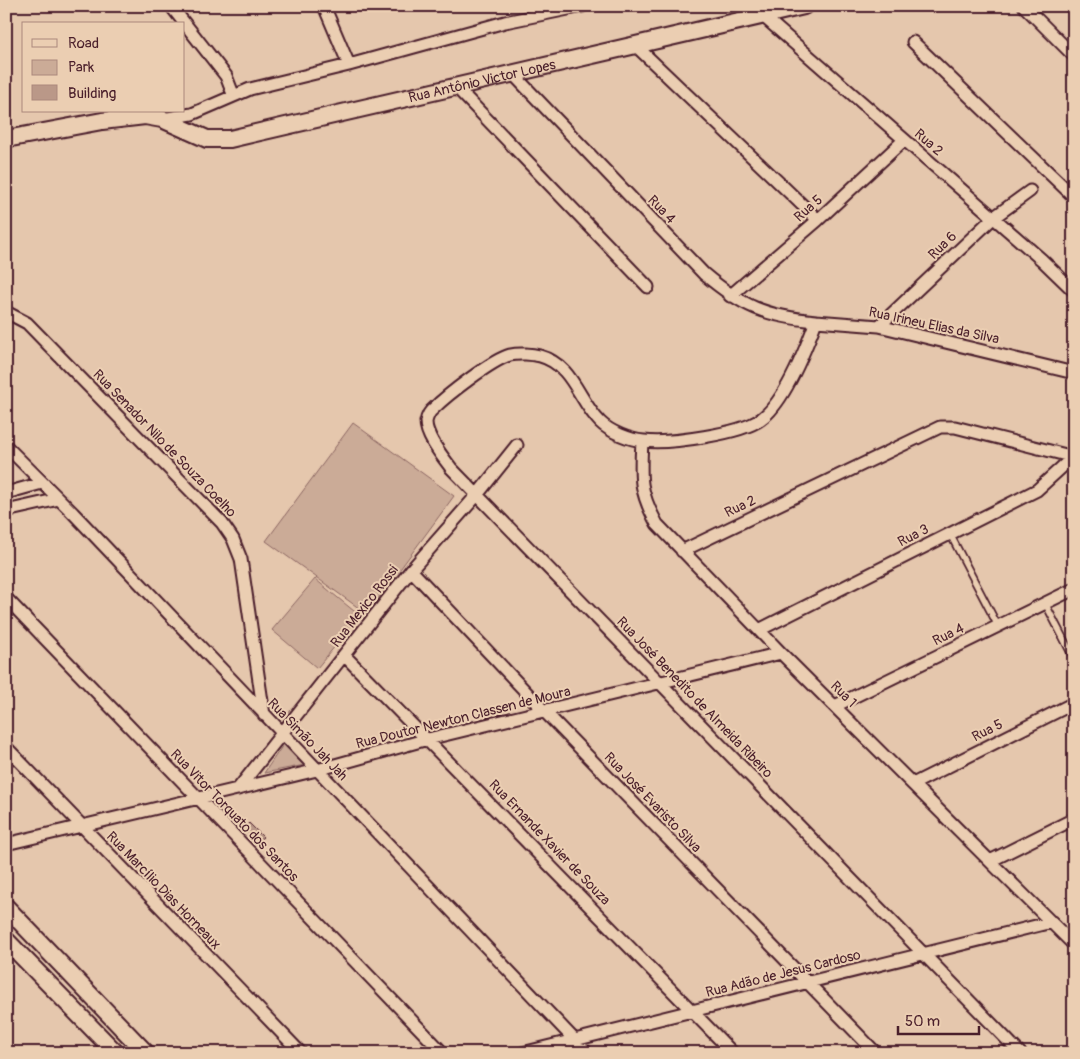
<svg xmlns="http://www.w3.org/2000/svg" width="1080" height="1059" viewBox="0 0 1080 1059" font-family="Pangolin,sans-serif">
	<rect width="100%" height="100%" fill="#e5c7ad"/>
	<filter id="ink" filterUnits="userSpaceOnUse"><feTurbulence type="fractalNoise" baseFrequency=".02" numOctaves="2"/><feDisplacementMap in="SourceGraphic" scale="10" xChannelSelector="R" yChannelSelector="G"/><feConvolveMatrix kernelMatrix="1 2 1 2 8 2 1 2 1" color-interpolation-filters="sRGB"/></filter>
	<g filter="url(#ink)">
		<path fill="#cbab97" stroke="#8a6561" d="M353,423L454,496L367,614L266,541Z
			M315,579L360,616L317,668L272,630Z
			M285,742L305,765L264,773Z"/>
		<path fill="#ba9888" stroke="#4a1f2b" d="M249,823L263,837L257,842L243,829Z"/>
		<g fill="none" stroke-linecap="round" stroke-linejoin="round">
			<defs>
				<path id="lane" d="M950,534L998,626
					M1045,603L1074,659"/>
				<path id="street" d="M171,6L226,76L233,94
					M324,6L349,65
					M1024,6L1074,56
					M763,16L1042,260L1074,291
					M913,42L1071,194L1074,190
					M636,46L818,220
					M514,75L704,274C743,307 765,316 816,321
					M456,87L648,287
					M162,119L192,114L250,89L349,65L505,22L583,6
					M730,296L818,220L904,140
					M6,312L27,323L222,523L233,539L241,559L264,715
					M879,326L993,218L1030,191
					M642,441C640,478 639,491 657,524L781,653L1074,945
					M6,446L73,513L587,1053
					M6,493L42,483
					M6,511L59,499
					M682,551L940,427H955L1074,457
					M411,570L544,711L876,1053
					M6,598L443,1053
					M759,630L1037,490L1073,457
					M344,655L733,1053
					M835,706L1074,589
					M6,747L301,1053
					M913,784L1074,703
					M238,789L411,570L477,495L517,445
					M6,844L317,770L428,739L781,653
					M990,861L1074,819
					M522,1053L1052,922
					M1020,1053L451,468C443,457 426,437 426,422C427,417 429,412 433,409C447,395 492,360 510,355C519,353 532,354 540,356C573,365 578,400 600,422C610,432 630,440 644,441C669,444 741,434 761,419C785,402 806,348 816,321L879,326L1074,373"/>
				<g id="secondary">
					<path id="s1" d="M6,139L102,121L145,116L162,119L207,139H230L804,6"/>
					<path d="M6,907L146,1053"/>
					<path d="M6,940L116,1053"/>
				</g>
			</defs>
			<use href="#lane" stroke="#4a1f2b" stroke-width="9"/>
			<use href="#street" stroke="#4a1f2b" stroke-width="15"/>
			<use href="#secondary" stroke="#4a1f2b" stroke-width="20"/>
			<use href="#lane" stroke="#ebceb2" stroke-width="5.5"/>
			<use href="#street" stroke="#ebceb2" stroke-width="11"/>
			<use href="#secondary" stroke="#ebceb2" stroke-width="16"/>
		</g>
	</g>
	<g text-anchor="middle" stroke-width="4" stroke-linejoin="round" paint-order="stroke">
		<g font-size="14" fill="#4a1f2b" stroke="#ebceb2">
			<text dy="5" stroke="none"><textPath href="#s1" startOffset="489">Rua Antônio Victor Lopes</textPath></text>
			<text transform="translate(929 142) rotate(41)" y="5">Rua 2</text>
			<text transform="translate(808 208) rotate(-42)" y="5">Rua 5</text>
			<text transform="translate(662 209) rotate(46)" y="5">Rua 4</text>
			<text transform="translate(942 245) rotate(-44)" y="5">Rua 6</text>
			<text transform="translate(934 325) rotate(12)" y="5">Rua Irineu Elias da Silva</text>
			<text transform="translate(165 443) rotate(46)" y="5">Rua Senador Nilo de Souza Coelho</text>
			<text transform="translate(740 506) rotate(-26)" y="5">Rua 2</text>
			<text transform="translate(913 535) rotate(-27)" y="5">Rua 3</text>
			<text transform="translate(364 606) rotate(-52)" y="5">Rua Mexico Rossi</text>
			<text transform="translate(948 634) rotate(-26)" y="5">Rua 4</text>
			<text transform="translate(844 694) rotate(45)" y="5">Rua 1</text>
			<text transform="translate(695 697) rotate(46)" y="5">Rua José Benedito de Almeida Ribeiro</text>
			<text transform="translate(463 717) rotate(-14)" y="5">Rua Doutor Newton Classen de Moura</text>
			<text transform="translate(987 730) rotate(-27)" y="5">Rua 5</text>
			<text transform="translate(308 739) rotate(46)" y="5">Rua Simão Jah Jah</text>
			<text transform="translate(653 802) rotate(46)" y="5">Rua José Evaristo Silva</text>
			<text transform="translate(235 815) rotate(46)" y="5">Rua Vitor Torquato dos Santos</text>
			<text transform="translate(550 842) rotate(46)" y="5">Rua Ernande Xavier de Souza</text>
			<text transform="translate(164 890) rotate(46)" y="5">Rua Marcílio Dias Horneaux</text>
			<text transform="translate(783 973) rotate(-14)" y="5">Rua Adão de Jesus Cardoso</text>
		</g>
	</g>
	<rect width="1080" height="1059" fill="none" stroke="#ebceb2" stroke-width="25"/>
	<rect x="12" y="12" width="1055" height="1034" fill="none" stroke="#4a1f2b" stroke-width="2" filter="url(#ink)"/>
	<rect x="22" y="22" width="162" height="90" fill="#ebceb2" stroke="#ab887c"/>
	<rect x="32" y="39" width="25" height="8" fill="#ebceb2" stroke="#ab887c"/>
	<text x="68" y="48" font-size="15" fill="#4a1f2b">Road</text>
	<rect x="32" y="60" width="25" height="15" fill="#cbab97" stroke="#ab887c"/>
	<text x="68" y="72" font-size="15" fill="#4a1f2b">Park</text>
	<rect x="32" y="85" width="25" height="15" fill="#ba9888" stroke="#ab887c"/>
	<text x="68" y="98" font-size="15" fill="#4a1f2b">Building</text>
	<path d="M898 1026v8h81v-8" fill="none" stroke="#4a1f2b" stroke-width="2.5"/>
	<text x="905" y="1026" font-size="15" fill="#4a1f2b" stroke="#ebceb2" stroke-width="4" paint-order="stroke">50 m</text>
</svg>
